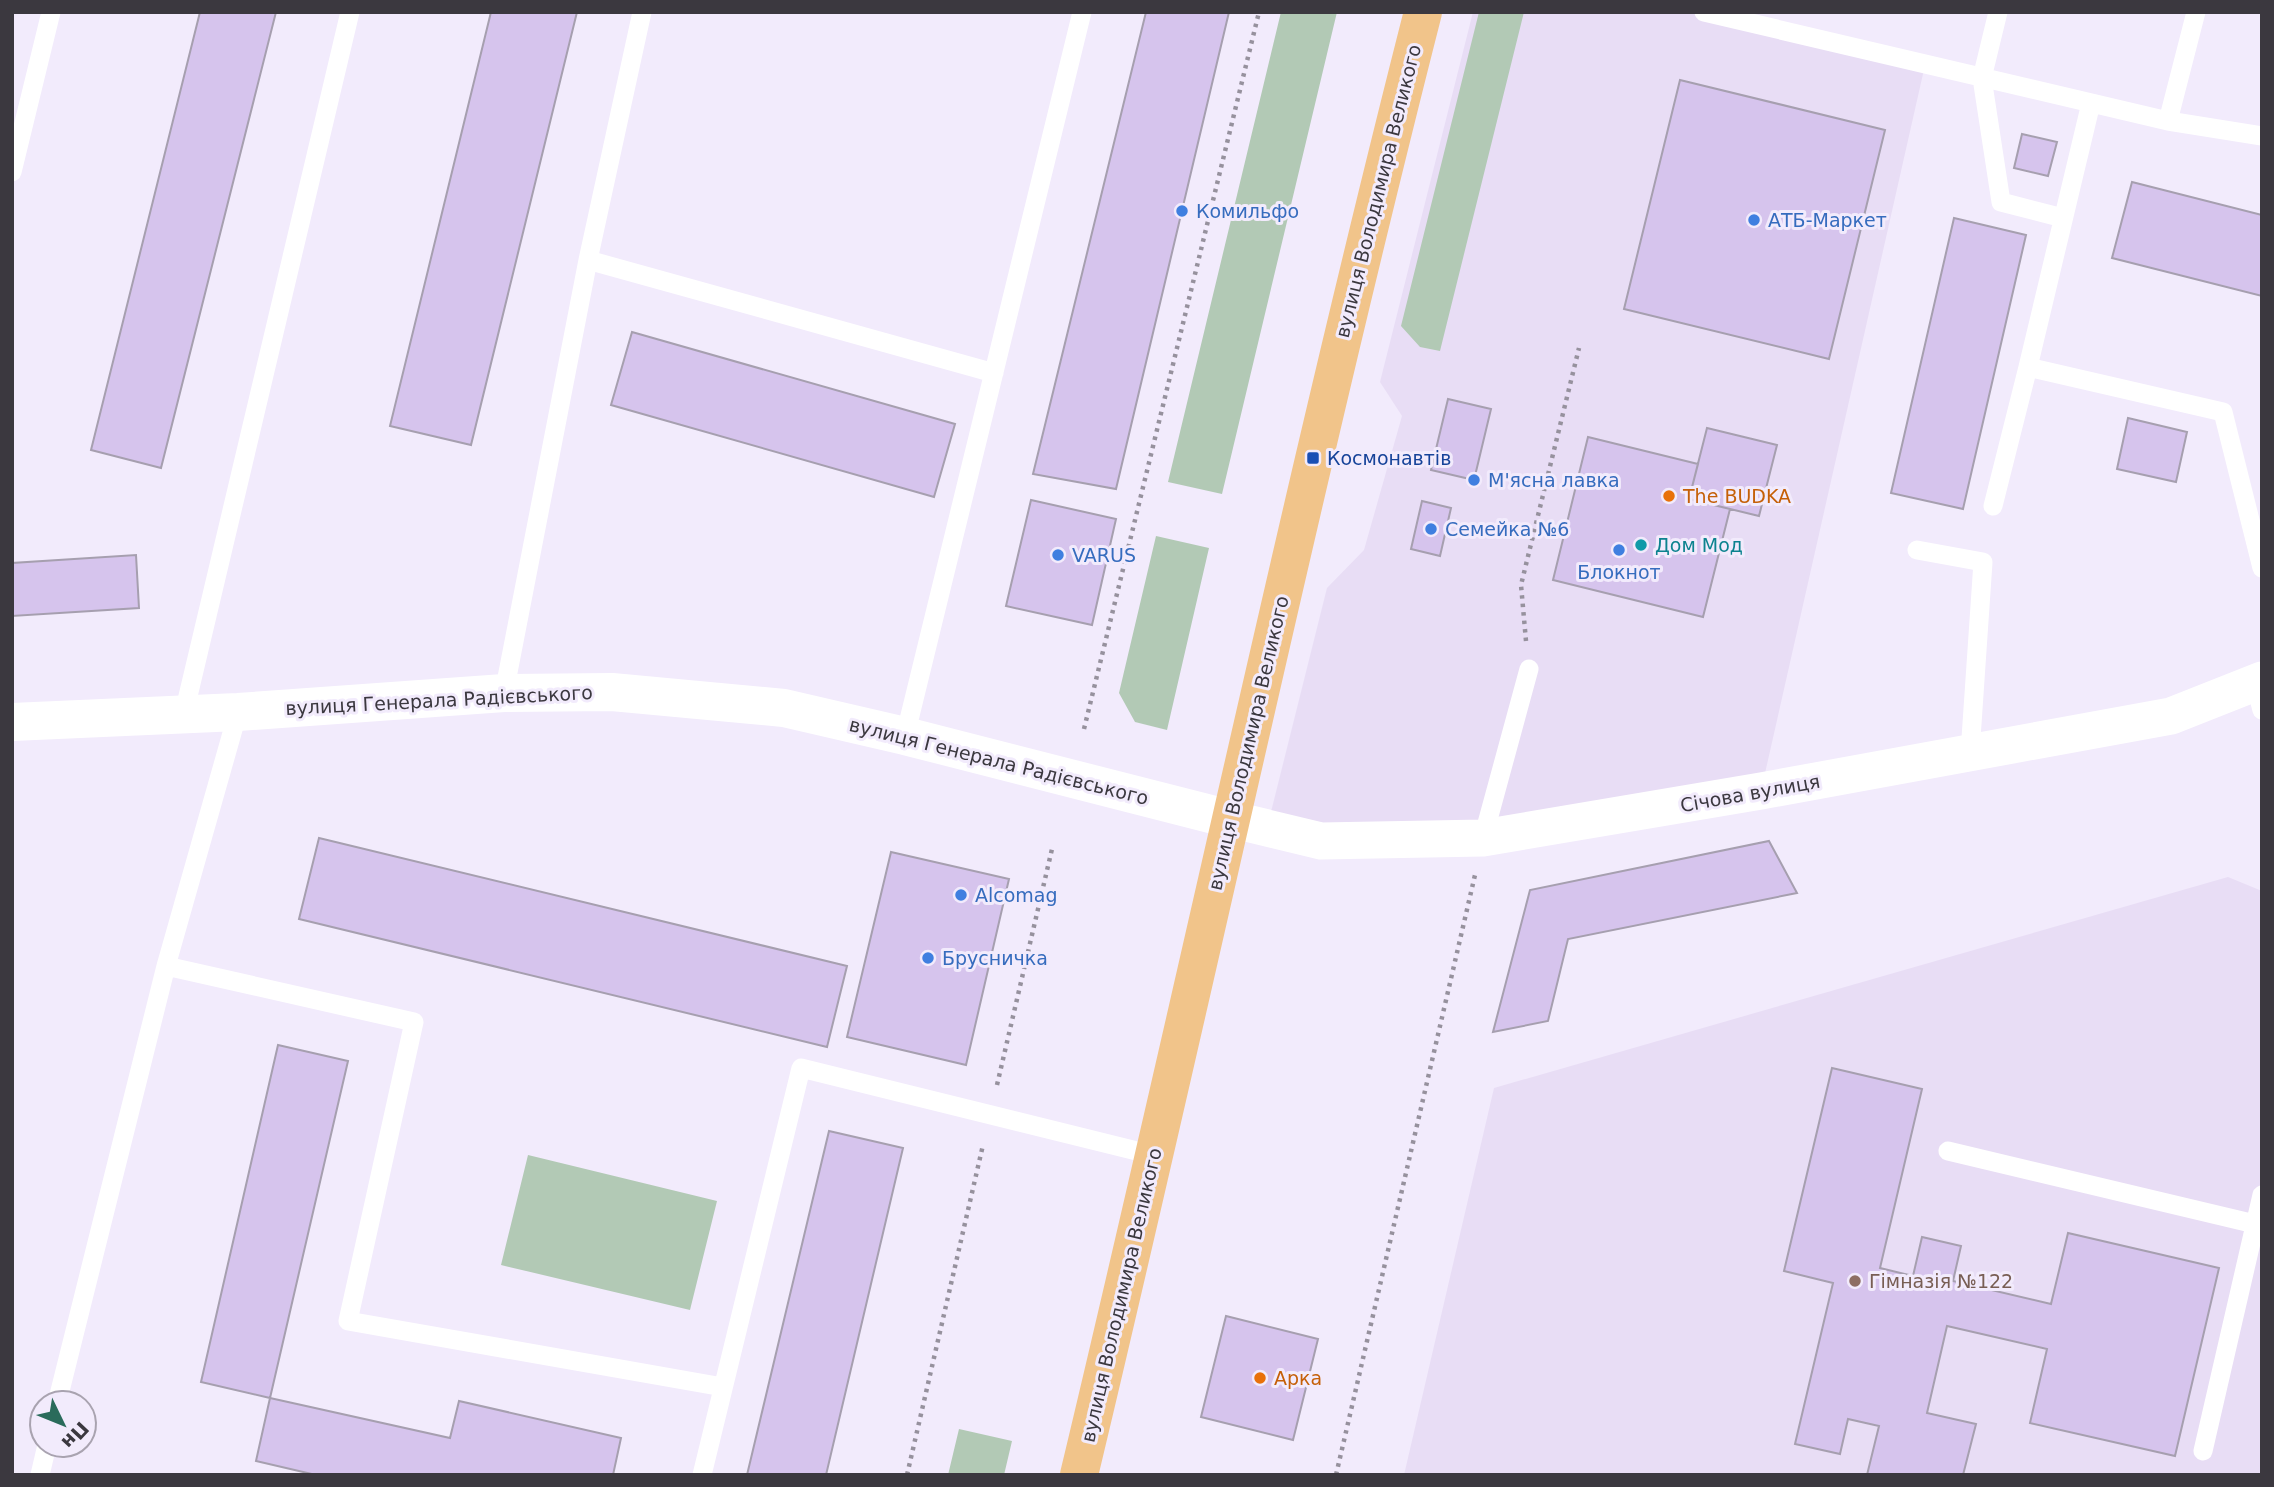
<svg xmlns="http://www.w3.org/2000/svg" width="2274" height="1487" viewBox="0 0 2274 1487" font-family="'DejaVu Sans',sans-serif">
	<rect width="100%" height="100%" fill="#f2ebfc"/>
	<path fill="#e8ddf5" d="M1473,12H1704L1925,65L1761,791L1483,838L1267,828L1327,588L1364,550L1402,416L1380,382Z
		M2228,877L2262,891V1475H1404L1494,1088Z"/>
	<path fill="#b2c9b5" d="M1281,12H1337L1222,494L1168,482Z
		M1479,12H1524L1440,351L1420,347L1401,326Z
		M1156,536L1209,548L1167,730L1135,722L1119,693Z
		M528,1155L717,1201L690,1310L501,1265Z
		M959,1429L1012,1441L1004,1475H948Z"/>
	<path fill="#d6c4ed" stroke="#a69faf" stroke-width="2" d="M200,12H276L161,468L91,450Z
		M491,12H577L471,445L390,426Z
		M1146,12H1229L1116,489L1033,474Z
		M1680,80L1885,130L1829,359L1624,309Z
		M2022,134L2057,142L2048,176L2014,168Z
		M2132,182L2262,215V296L2112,258Z
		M1954,218L2026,235L1963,509L1891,493Z
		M632,332L955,424L934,497L611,405Z
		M1448,399L1491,409L1474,480L1431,470Z
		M2128,418L2187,432L2176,482L2117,469Z
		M1707,428L1777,445L1759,516L1689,499Z
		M1588,437L1698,464L1689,499L1730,509L1703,617L1553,580Z
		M1031,500L1116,519L1092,625L1006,606Z
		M1422,501L1451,508L1440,556L1411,549Z
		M136,555L139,608L12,616V563Z
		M319,838L847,966L827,1047L299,919Z
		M1769,841L1797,893L1568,939L1548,1021L1493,1032L1530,890Z
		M891,852L1009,879L966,1065L847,1037Z
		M278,1045L348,1061L270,1398L201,1382Z
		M1832,1068L1922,1089L1880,1268L1913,1276L1922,1237L1961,1246L1953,1281L2051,1304L2068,1233L2219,1268L2175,1456L2030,1423L2047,1349L1947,1326L1927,1413L1976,1424L1963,1475H1867L1879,1426L1848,1419L1840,1454L1795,1444L1833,1283L1784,1271Z
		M829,1131L903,1148L826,1475H747Z
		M1226,1316L1318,1339L1293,1440L1201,1417Z
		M270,1398L450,1438L459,1401L621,1438L613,1475H316L256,1461Z"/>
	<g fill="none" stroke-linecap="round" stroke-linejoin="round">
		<path stroke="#96919d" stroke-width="4.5" stroke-dasharray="3.5 5" stroke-linecap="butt" d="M1526,641L1521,585L1579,348
			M1084,729L1259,12
			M997,1085L1052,849
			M907,1475L983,1145
			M1336,1475L1475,875"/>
		<path stroke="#fff" stroke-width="19" d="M1704,12L2168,121L2262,136
			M1998,12L1982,78L2001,202L2063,218
			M2091,103L2028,367L2223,412L2262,568
			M2168,121L2196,12
			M12,172L51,12
			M588,260L994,373
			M1993,506L2028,367
			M1917,550L1983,562L1970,753
			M2255,683L2262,710
			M504,693L588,260L642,12
			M184,713L350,12
			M905,736L1082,12
			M1483,838L1529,669
			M166,966L414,1022L348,1321L723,1387
			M1948,1151L2255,1224
			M57,1403L166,966L238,712
			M2203,1451L2262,1195
			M40,1475L47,1445
			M702,1475L801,1068L1153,1155"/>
		<path stroke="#fff" stroke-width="37" d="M1230,819L1321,841L1483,838L1761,791L2171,716L2262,680"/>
		<path stroke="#fff" stroke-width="38" d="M12,722L238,712L504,693L612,692L784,708L905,736L1230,819"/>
		<path stroke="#f1c48a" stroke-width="38" d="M1079,1475C1196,988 1299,498 1423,12"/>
	</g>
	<g fill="#3f7fe0" stroke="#f2ebfc" stroke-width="2.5">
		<circle cx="1182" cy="211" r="7"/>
		<circle cx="1754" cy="220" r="7"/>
		<circle cx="1474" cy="480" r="7"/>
		<circle cx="1431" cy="529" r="7"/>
		<circle cx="1619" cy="550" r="7"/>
		<circle cx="1058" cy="555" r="7"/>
		<circle cx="961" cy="895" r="7"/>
		<circle cx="928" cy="958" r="7"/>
	</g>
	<rect fill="#1a4fb4" stroke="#f2ebfc" stroke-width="2.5" x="1306" y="451" width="14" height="14" rx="3.5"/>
	<g fill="#e8710a" stroke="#f2ebfc" stroke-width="2.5">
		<circle cx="1669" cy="496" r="7"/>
		<circle cx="1260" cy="1378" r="7"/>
	</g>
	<circle fill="#0f9aa8" stroke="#f2ebfc" stroke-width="2.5" cx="1641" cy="545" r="7"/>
	<circle fill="#8d6e63" stroke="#f2ebfc" stroke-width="2.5" cx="1855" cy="1281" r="7"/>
	<g text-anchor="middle" stroke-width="6" stroke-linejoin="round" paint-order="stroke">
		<g font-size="19" fill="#3b383f" stroke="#f2ebfc">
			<text transform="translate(1378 191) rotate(-76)" y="7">вулиця Володимира Великого</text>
			<text transform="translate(439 700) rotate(-3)" y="7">вулиця Генерала Радієвського</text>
			<text transform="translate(1248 743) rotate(-77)" y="7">вулиця Володимира Великого</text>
			<text transform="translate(999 761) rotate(14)" y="7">вулиця Генерала Радієвського</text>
			<text transform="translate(1750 793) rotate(-10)" y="7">Січова вулиця</text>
			<text transform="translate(1121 1295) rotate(-77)" y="7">вулиця Володимира Великого</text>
		</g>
		<g font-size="19" fill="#366cbe" stroke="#f2ebfc" text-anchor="start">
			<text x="1196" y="218">Комильфо</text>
			<text x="1768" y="227">АТБ-Маркет</text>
			<text x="1488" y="487">М'ясна лавка</text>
			<text x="1445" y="536">Семейка №6</text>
			<text x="1072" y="562">VARUS</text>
			<text x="1619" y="579" text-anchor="middle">Блокнот</text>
			<text x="975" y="902">Alcomag</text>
			<text x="942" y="965">Брусничка</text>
		</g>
		<g font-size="19" fill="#164399" stroke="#f2ebfc" text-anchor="start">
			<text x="1327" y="465">Космонавтів</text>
		</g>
		<g font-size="19" fill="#c56008" stroke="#f2ebfc" text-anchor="start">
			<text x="1683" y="503">The BUDKA</text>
			<text x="1274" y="1385">Арка</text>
		</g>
		<g font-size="19" fill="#0d838f" stroke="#f2ebfc" text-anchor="start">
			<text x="1655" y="552">Дом Мод</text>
		</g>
		<g font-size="19" fill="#785e54" stroke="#f2ebfc" text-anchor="start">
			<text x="1869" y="1288">Гімназія №122</text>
		</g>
	</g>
	<rect width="2274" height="1487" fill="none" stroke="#3b383f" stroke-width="28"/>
	<g transform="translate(63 1424) rotate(133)"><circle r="33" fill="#f2ebfc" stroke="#a9a3b0" stroke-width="2"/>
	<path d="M0-5L12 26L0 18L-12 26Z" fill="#2a6b5b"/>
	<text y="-10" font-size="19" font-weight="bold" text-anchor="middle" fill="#3b383f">Пн</text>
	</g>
</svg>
